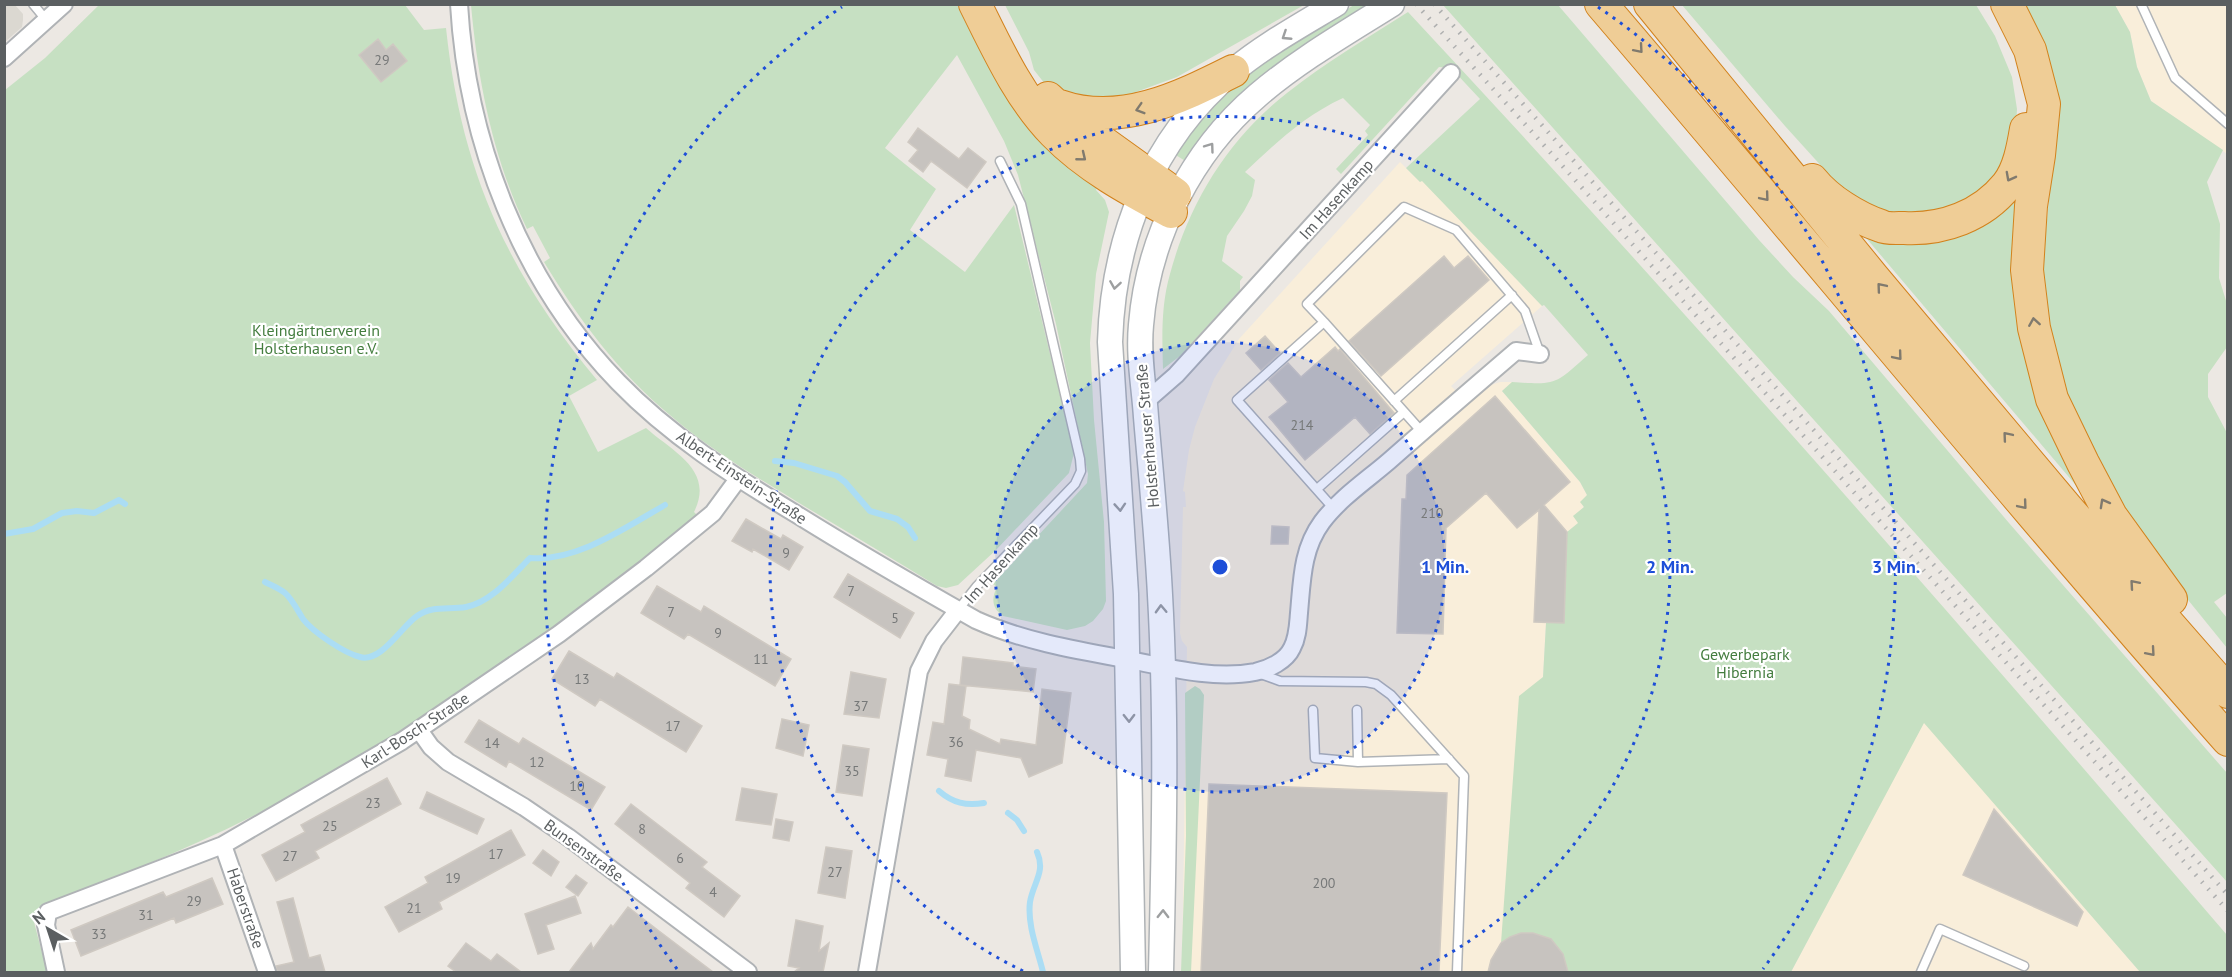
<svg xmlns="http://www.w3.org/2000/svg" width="2232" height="977" viewBox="0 0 2232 977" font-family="'PT Sans',sans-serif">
	<rect width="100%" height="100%" fill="#ece8e3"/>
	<path fill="#f9eeda" d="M2115,5H2227V154L2151,101L2137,67L2130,32Z
		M1400,162L1420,182L1422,180L1542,306L1451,386L1468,403L1488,386L1500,382H1512L1502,391L1580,482L1587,495L1578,523L1564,623H1546L1543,677L1504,972H1182L1187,647L1182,641L1180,633L1183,507H1186L1185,492L1183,491L1189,450L1195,427L1214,379L1239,339Z
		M1924,722L2140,972H1791Z"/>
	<path fill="#dbd8d1" d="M5,4L15,5L23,14V20L22,27L5,42Z"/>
	<path fill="#c6e0c2" d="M99,5H405L424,30L446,28C461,169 506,271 597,380L569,396L598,452L646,428C673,452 715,470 694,512L698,516L695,520C554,630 410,737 251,817C184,851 113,878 42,905L36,912L34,922L47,972H5V90L45,58Z
		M471,5H961L1100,182L1096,190L1105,200L1109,212L1096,274L1090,343L1094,420L1104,522L1106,601L1103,609L1093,621L1085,626L1067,630L1003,616C992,608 991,599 997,587L993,584L1087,483L1088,474L1056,324L1018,175L1004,141L957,55L885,148L936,189L910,230L965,272L1014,205L1074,453L1069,473L996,550L958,585L946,588L937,586C893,559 848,532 804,506C758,478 712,451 671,416C619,373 579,320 544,262L550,258L533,226L527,229C493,158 478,82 471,5Z
		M1005,5H1304L1177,77L1136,92L1138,101L1097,105L1045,84L1034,70L1029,52Z
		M1354,5H1374L1187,162L1174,154C1190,133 1205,112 1224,94C1261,58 1310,32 1354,5Z
		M1443,5H1558L1759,240L1793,277L1829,311L2009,523L2227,773V882Z
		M1682,5H1976L1995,36L2012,77L2017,109L2016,126L2013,144L1990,186L1943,214H1885L1843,190L1785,126Z
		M2022,5H2115L2130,32L2137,67L2151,101L2223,150L2207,182L2220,224L2219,278L2227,304V347L2208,374V397L2227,433V593L2214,602L2227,618V648L2180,590L2113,496L2057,377L2043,289V262L2058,104L2049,59Z
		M1408,12C1689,313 1959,623 2227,935V972H2140L1924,723L1791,972H1489L1491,960L1501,943L1519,696L1543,677L1546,623H1564L1567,532L1578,523L1573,516L1584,507L1580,502L1587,495L1580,482L1502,391L1512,382C1557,385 1554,385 1588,355L1544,305L1542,306L1422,181L1420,182L1406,168L1480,99L1451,68L1439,67L1341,174L1336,169L1368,135L1365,131L1370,125L1343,98C1304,116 1276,143 1245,172L1255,180L1252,196L1244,211L1227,236L1222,261L1243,277L1240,281V290L1180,356L1163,369C1162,338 1161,305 1170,274C1189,203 1228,139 1287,93C1325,63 1367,38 1408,12Z
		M2020,183L2022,233L2090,502L1856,226L1874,233Z
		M1195,686L1200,689L1204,695L1191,972H1181L1186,836L1185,693Z"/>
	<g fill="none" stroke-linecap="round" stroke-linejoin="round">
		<path stroke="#abddf4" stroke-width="6" d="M775,461L794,463L837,476L845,482L870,511L897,519L908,527L915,538
			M4,534L33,529L62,513L77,511L94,513L119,500L125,504
			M265,582C271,585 279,588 285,593C292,599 298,611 303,619C313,632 344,653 360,657C381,663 401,627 417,616C432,605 449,610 466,607C492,602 512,576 530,558C577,562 626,527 665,505
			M939,791C953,803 966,806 984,803
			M1008,813L1017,820L1024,831
			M1037,852C1046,872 1033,883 1030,902C1027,925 1038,951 1043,972"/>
	</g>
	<path fill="#c7c3bf" stroke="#cfc9c2" stroke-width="1.5" d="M378,39L386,50L393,44L407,61L381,82L359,55Z
		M918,128L959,159L968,148L986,162L967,188L931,161L923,172L909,161L918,150L908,142Z
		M1444,256L1454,268L1468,256L1489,280L1381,376L1349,341Z
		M1265,336L1280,353L1261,370L1246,353Z
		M1335,347L1338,351L1340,349L1394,413L1370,434L1355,417L1305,460L1269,417L1288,402L1269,380L1288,363L1301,377Z
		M1495,396L1570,482L1544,505L1567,532L1564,623L1534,622L1539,510L1517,528L1486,493L1446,528L1443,634L1397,633L1402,499H1406L1407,475Z
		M746,519L781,539L783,535L803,547L789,570L753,549L752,552L732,541Z
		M1272,526L1289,527L1288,544H1271Z
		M848,574L914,613L900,638L834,597Z
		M657,586L701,612L704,606L791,659L775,686L688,634L684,639L641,613Z
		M569,651L614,678L617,673L702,726L686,752L600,699L595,706L552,679Z
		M963,657L1013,663V666L1036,669L1033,692L960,685Z
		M851,672L886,679L879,718L844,714Z
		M949,684L966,686L962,716L970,720L969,729L1000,744L1001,739L1036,745L1042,689L1071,693L1062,763L1029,777L1021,758L976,750L971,781L945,776L948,759L927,755L933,722L944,724Z
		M782,719L809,725L803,756L776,748Z
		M479,720L519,744L523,738L605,787L591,810L509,761L506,767L465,742Z
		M843,745L869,749L862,796L836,792Z
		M387,778L401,804L315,851L319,858L276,881L262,855L305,832L301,825Z
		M1209,784L1447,793L1439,972H1201Z
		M742,788L777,794L771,825L736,820Z
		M427,792L484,819L477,834L420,808Z
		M631,804L707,862L702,867L740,896L724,917L686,888L690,883L615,824Z
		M1994,809L2083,912L2077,926L1963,875Z
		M776,819L793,822L789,841L773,838Z
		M511,830L525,855L439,902L442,909L399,932L385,907L428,883L425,877Z
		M826,847L852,851L845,898L818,893Z
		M543,850L559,862L551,876L533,863Z
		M576,875L587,883L578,896L566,887Z
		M212,878L223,904L176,923L174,918L81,956L71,930L163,892L166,897Z
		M575,896L581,913L546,925L554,949L538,954L525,914Z
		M293,898L309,958L320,955L325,972H277L276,966L294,962L277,902Z
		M628,907L659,931L713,972H569L587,948L591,943L593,949L611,925L613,927Z
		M796,920L823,926L819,951L829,943L823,972H794L799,968L788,966Z
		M1521,933H1533L1551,939L1563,954L1568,972H1488L1491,960L1501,943L1510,937Z
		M466,943L491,961L497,954L521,972H456L448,966Z"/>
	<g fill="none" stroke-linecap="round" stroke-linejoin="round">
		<defs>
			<path id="service" d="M33,4L47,21
				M2141,4L2175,78L2228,124
				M1324,322L1307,304L1404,207L1456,230L1525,311L1540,354
				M1394,401L1512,295
				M1317,489L1404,412
				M1334,509L1237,400L1324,322L1422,432
				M958,610L977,586L1075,484L1081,471L1080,459L1021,204L1000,161
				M1258,673L1280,681L1366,682L1376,684L1391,695L1464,776L1457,972
				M1313,710L1315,758L1358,762L1357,710
				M1358,762L1449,759
				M1921,972L1940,929L2024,966"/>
			<path id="minor" d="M459,4C467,142 521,282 618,382C669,435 733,476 796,514C855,551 916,586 976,620C1023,641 1075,650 1125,659C1166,667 1213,680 1255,672C1269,669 1286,661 1292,648C1298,637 1298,624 1299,613C1302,580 1302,549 1322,522C1340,498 1367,480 1389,461C1431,424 1474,387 1516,351L1540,354
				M4,58L64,4
				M1145,402L1176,375L1451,73
				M419,730L431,747L448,762L524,807L568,837L748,972
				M223,845L267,972
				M56,972L46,925L48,912L223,845L402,741L559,634L646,568L713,513L738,479
				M867,972L919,671L934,641L958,610"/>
			<path id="secondary" d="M1133,972L1126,594L1110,342C1113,239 1151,140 1232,72C1263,46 1301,25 1336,4
				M1161,972C1164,847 1167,720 1160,595C1157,535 1151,476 1146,417C1144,386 1138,356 1141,325C1148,238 1191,152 1258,95C1299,60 1346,33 1392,4"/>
			<path id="motorway" d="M975,4C997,48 1019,97 1054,133C1087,167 1130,190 1171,212
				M1601,4C1811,249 2014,498 2228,740
				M1650,4L1873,277L2067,508L2228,692
				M2007,4L2030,50L2044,104L2039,155L2031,206L2027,270L2034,328L2052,399L2083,463L2111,516L2171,599
				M1048,98L1072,120L1175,194
				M1060,106C1120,127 1179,98 1233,71
				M1812,180C1828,200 1857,218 1881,226C1887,229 1896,228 1904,228C1943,230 1982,216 2007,185C2019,170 2023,147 2026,129"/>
		</defs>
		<use href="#service" stroke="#b0b3b6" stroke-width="11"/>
		<use href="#minor" stroke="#b0b3b6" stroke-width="20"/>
		<use href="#secondary" stroke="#afb3b6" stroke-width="27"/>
		<use href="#motorway" stroke="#d2821c" stroke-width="34"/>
		<use href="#service" stroke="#fff" stroke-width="8"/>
		<use href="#minor" stroke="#fff" stroke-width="16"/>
		<use href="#secondary" stroke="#fff" stroke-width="24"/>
		<use href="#motorway" stroke="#efcd96" stroke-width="32"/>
		<path stroke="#afb0b0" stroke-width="4.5" stroke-dasharray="1.5 8" stroke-linecap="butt" d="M1416,4L1533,133L2228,911
			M1434,4L2228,895"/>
	</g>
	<defs><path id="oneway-chevron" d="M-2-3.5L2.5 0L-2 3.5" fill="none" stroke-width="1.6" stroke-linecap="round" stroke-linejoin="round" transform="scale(1.5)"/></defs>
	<g stroke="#9d9fa0">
		<use href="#oneway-chevron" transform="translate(1286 36) rotate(147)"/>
		<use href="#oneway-chevron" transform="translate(1210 147) rotate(-54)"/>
		<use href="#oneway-chevron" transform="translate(1115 285) rotate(99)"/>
		<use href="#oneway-chevron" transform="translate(1120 507) rotate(86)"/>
		<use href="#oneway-chevron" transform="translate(1161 609) rotate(-92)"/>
		<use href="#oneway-chevron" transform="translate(1129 718) rotate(89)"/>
		<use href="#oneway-chevron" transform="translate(1163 914) rotate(-89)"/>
	</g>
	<g stroke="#807a6e">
		<use href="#oneway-chevron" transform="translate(1639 49) rotate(49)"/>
		<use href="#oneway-chevron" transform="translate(1140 109) rotate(163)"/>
		<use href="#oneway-chevron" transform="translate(1082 157) rotate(39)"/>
		<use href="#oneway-chevron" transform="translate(2010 177) rotate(118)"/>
		<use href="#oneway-chevron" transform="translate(1765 197) rotate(50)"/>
		<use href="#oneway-chevron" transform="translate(1881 287) rotate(-130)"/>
		<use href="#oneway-chevron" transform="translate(2034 322) rotate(-99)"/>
		<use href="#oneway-chevron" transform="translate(1898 356) rotate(50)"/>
		<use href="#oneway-chevron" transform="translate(2007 436) rotate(-130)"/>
		<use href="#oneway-chevron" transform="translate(2104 503) rotate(-119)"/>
		<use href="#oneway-chevron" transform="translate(2023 505) rotate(50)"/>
		<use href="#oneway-chevron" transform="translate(2134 584) rotate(-131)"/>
		<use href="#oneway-chevron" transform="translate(2151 652) rotate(49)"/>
	</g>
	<circle cx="1220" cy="567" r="225" fill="#1d4ed8" fill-opacity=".12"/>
	<g fill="none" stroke="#1d4ed8" stroke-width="3" stroke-dasharray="3 6">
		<circle cx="1220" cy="567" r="225"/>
		<path d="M1023 971A450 450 0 1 1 1417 971"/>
		<path d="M677 969A676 676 0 0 1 842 7M1598 7A676 676 0 0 1 1763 969"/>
	</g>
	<g text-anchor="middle" stroke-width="4.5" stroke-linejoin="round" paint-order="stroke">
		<g font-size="14" fill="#767878">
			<text x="382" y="65">29</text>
			<text x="1302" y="430">214</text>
			<text x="1432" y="518">210</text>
			<text x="786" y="558">9</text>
			<text x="851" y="596">7</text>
			<text x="671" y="617">7</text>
			<text x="895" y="623">5</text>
			<text x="718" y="638">9</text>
			<text x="761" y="664">11</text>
			<text x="582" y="684">13</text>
			<text x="861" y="711">37</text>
			<text x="673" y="731">17</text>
			<text x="956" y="747">36</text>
			<text x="492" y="748">14</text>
			<text x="537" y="767">12</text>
			<text x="852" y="776">35</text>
			<text x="577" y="791">10</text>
			<text x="373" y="808">23</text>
			<text x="330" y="831">25</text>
			<text x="642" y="834">8</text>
			<text x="496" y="859">17</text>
			<text x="290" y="861">27</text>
			<text x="680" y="863">6</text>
			<text x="835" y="877">27</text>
			<text x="453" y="883">19</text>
			<text x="1324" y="888">200</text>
			<text x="713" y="897">4</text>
			<text x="194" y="906">29</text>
			<text x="414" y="913">21</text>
			<text x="146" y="920">31</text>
			<text x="99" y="939">33</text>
		</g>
		<g font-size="16" fill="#5b5f61" stroke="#fff">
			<text transform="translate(1336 199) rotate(-48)" y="6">Im Hasenkamp</text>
			<text transform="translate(1147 436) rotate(-95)" y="6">Holsterhauser Straße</text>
			<text transform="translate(742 477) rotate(34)" y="6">Albert-Einstein-Straße</text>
			<text transform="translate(1001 563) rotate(-48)" y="6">Im Hasenkamp</text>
			<text transform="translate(415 730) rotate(-33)" y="6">Karl-Bosch-Straße</text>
			<text transform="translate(584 850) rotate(36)" y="6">Bunsenstraße</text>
			<text transform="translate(246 908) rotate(71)" y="6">Haberstraße</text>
		</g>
		<g font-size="16" fill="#447d3f" stroke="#fff">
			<text x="316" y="336">Kleingärtnerverein<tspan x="316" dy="18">Holsterhausen e.V.</tspan></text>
			<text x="1745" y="660">Gewerbepark<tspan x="1745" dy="18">Hibernia</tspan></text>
		</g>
	</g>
	<circle cx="1220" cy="567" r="9" fill="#1d4ed8" stroke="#fff" stroke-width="3"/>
	<g font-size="18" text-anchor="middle" font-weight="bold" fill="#1d4ed8" stroke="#fff" stroke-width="4.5" stroke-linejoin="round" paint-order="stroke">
		<text x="1445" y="573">1 Min.</text>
		<text x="1670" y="573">2 Min.</text>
		<text x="1896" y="573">3 Min.</text>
	</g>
	<rect width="2232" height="977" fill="none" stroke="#5b5f61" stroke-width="12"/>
	<g transform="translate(48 929) rotate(321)" stroke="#ffffff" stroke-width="4.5" paint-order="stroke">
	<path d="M0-4.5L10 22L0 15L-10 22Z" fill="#5b5f61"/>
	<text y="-9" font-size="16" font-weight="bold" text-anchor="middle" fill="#5b5f61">N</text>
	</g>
</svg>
